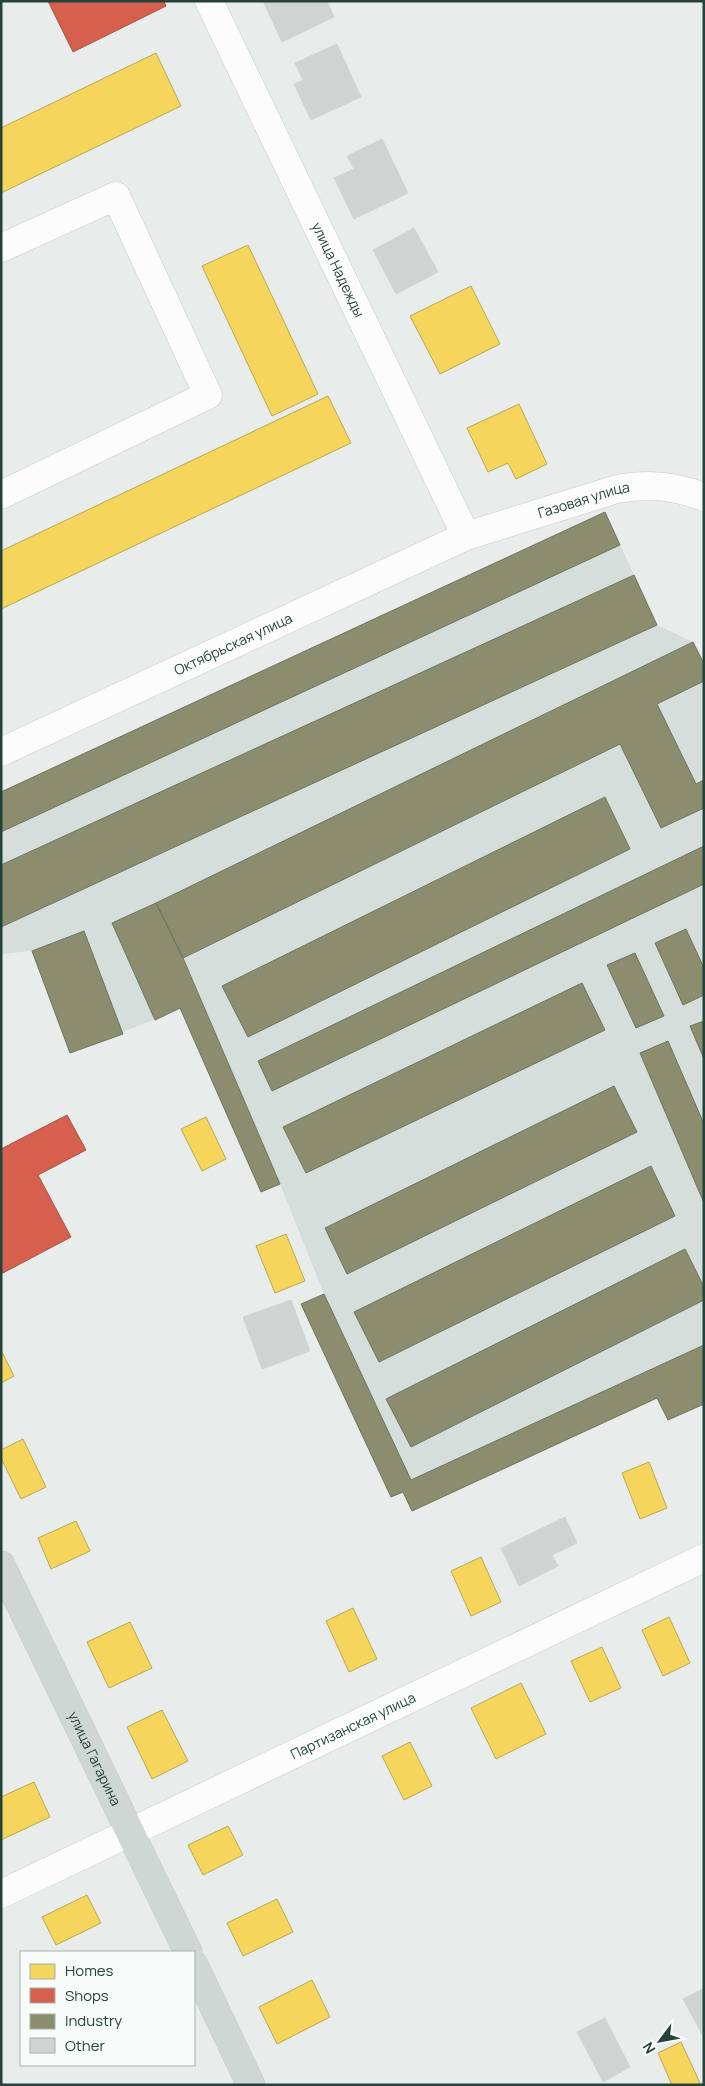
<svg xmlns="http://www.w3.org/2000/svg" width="705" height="2086" viewBox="0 0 705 2086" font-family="Manrope,sans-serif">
	<rect width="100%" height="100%" fill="#e8edeb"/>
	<path fill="#d6dedb" d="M605,512L657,625L693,642L704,664V1404L668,1420L657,1398L412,1511L403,1492L391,1497L301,1304L324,1294L280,1184L181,1009L70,1053L32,951L1,954V792Z"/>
	<path fill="#f6d55c" stroke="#b7a952" d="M156,53L181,106L1,193V128Z
		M248,245L318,394L272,416L202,266Z
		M471,286L500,344L440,374L410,316Z
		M328,396L351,443L1,609V551Z
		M519,404L547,464L516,479L508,463L488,472L467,428Z
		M206,1117L226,1159L202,1171L181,1129Z
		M286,1234L305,1281L275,1293L256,1246Z
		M1,1350L14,1376L1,1383Z
		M23,1439L46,1487L21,1499L1,1458V1450Z
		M649,1462L667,1508L640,1519L622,1473Z
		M76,1521L90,1551L51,1569L38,1538Z
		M481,1557L501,1602L471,1616L451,1571Z
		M353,1608L377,1659L349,1672L326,1621Z
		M669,1617L690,1663L663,1676L642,1630Z
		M130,1622L152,1668L109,1688L87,1642Z
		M602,1647L621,1688L590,1702L571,1661Z
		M521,1683L546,1734L496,1759L471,1708Z
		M162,1710L188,1761L152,1779L127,1727Z
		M410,1742L432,1786L404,1800L382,1756Z
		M34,1782L50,1817L1,1840V1797Z
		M228,1826L243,1855L203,1875L188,1845Z
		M87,1895L101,1923L56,1945L42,1917Z
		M277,1899L293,1932L243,1956L227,1923Z
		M312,1980L330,2017L277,2044L259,2007Z
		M681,2042L700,2083L697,2085H672L658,2053Z"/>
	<path fill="#d6604d" stroke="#a15747" d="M48,1H164L166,6L73,52Z
		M67,1115L86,1150L38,1175L71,1237L1,1274V1149Z"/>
	<path fill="#8c8c6e" stroke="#6d765e" d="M605,512L620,545L1,832V792Z
		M634,575L657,625L1,927V865Z
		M693,642L704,664V681L657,704L696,784L704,780V808L661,828L620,744L183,958L156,903Z
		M605,797L630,849L248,1037L222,986Z
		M704,846V884L272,1091L258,1061Z
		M156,903L183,958L280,1184L261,1192L180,1008L155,1020L112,923Z
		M686,929L704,968V995L683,1005L655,943Z
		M84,931L123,1034L70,1053L32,951Z
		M635,953L664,1016L636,1028L607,965Z
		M582,983L605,1030L306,1173L283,1127Z
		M704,1021V1059L690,1026Z
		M668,1041L704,1124V1203L640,1053Z
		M614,1086L637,1132L347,1274L325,1228Z
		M651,1166L675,1216L379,1362L354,1312Z
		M685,1249L704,1287V1300L411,1447L386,1399Z
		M324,1294L411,1480L704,1345V1404L668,1420L657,1398L412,1511L403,1492L391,1497L301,1304Z"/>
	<path fill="#cfd4d2" stroke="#d1d6d4" d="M263,1H327L334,17L282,42Z
		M337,44L361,97L311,120L294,84L303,80L295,63Z
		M382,139L408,193L354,219L334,178L354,169L347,156Z
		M414,228L438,272L396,294L373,250Z
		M291,1300L310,1351L262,1369L243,1317Z
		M565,1517L577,1543L552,1555L558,1566L519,1586L501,1548Z
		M704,1988V2038L683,1999Z
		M605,2018L630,2067L603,2082L577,2032Z"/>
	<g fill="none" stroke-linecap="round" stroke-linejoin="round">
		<defs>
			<g id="minor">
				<path id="s1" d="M209,1L466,536"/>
				<path d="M1,248L116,196L208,395L1,495"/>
				<path id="s2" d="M1,752L466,536L617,489C649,483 674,486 704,497"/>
				<path id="s3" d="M1,1894L704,1558"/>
			</g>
			<g id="major">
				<path id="s4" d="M1,1565L188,1952"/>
				<path d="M194,1965L251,2085"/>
			</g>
		</defs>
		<use href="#minor" stroke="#c5cac8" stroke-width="29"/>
		<use href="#major" stroke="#c3ccc9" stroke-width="29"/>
		<use href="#minor" stroke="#fcfcfc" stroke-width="28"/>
		<use href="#major" stroke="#cfd7d5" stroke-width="28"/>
	</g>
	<g text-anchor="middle" stroke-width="5" stroke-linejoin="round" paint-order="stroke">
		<g font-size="14" fill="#24423a" stroke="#f7fbf9">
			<text dy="5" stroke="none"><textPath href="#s1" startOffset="298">улица Надежды</textPath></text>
			<text dy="5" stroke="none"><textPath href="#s2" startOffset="636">Газовая улица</textPath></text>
			<text dy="5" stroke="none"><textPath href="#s2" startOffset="256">Октябрьская улица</textPath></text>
			<text dy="5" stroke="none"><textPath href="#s3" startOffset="390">Партизанская улица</textPath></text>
			<text dy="5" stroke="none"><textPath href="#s4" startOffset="215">улица Гагарина</textPath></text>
		</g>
	</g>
	<rect width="705" height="2086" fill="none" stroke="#24423a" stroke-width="5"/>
	<rect x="20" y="1951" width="175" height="115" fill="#f7fbf9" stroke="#a3b1ad"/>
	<rect x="30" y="1964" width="25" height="15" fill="#f6d55c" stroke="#a3b1ad"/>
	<text x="65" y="1976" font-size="15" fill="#24423a">Homes</text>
	<rect x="30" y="1988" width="25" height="15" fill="#d6604d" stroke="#a3b1ad"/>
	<text x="65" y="2001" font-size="15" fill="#24423a">Shops</text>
	<rect x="30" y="2014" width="25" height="15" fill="#8c8c6e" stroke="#a3b1ad"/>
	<text x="65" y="2026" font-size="15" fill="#24423a">Industry</text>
	<rect x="30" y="2038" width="25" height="15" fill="#cfd4d2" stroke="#a3b1ad"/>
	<text x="65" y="2051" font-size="15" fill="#24423a">Other</text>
	<g transform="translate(660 2041) rotate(238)" stroke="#f7fbf9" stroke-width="4" paint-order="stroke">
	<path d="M0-4L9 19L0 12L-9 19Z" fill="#24423a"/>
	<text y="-8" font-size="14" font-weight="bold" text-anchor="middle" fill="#24423a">N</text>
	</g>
</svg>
